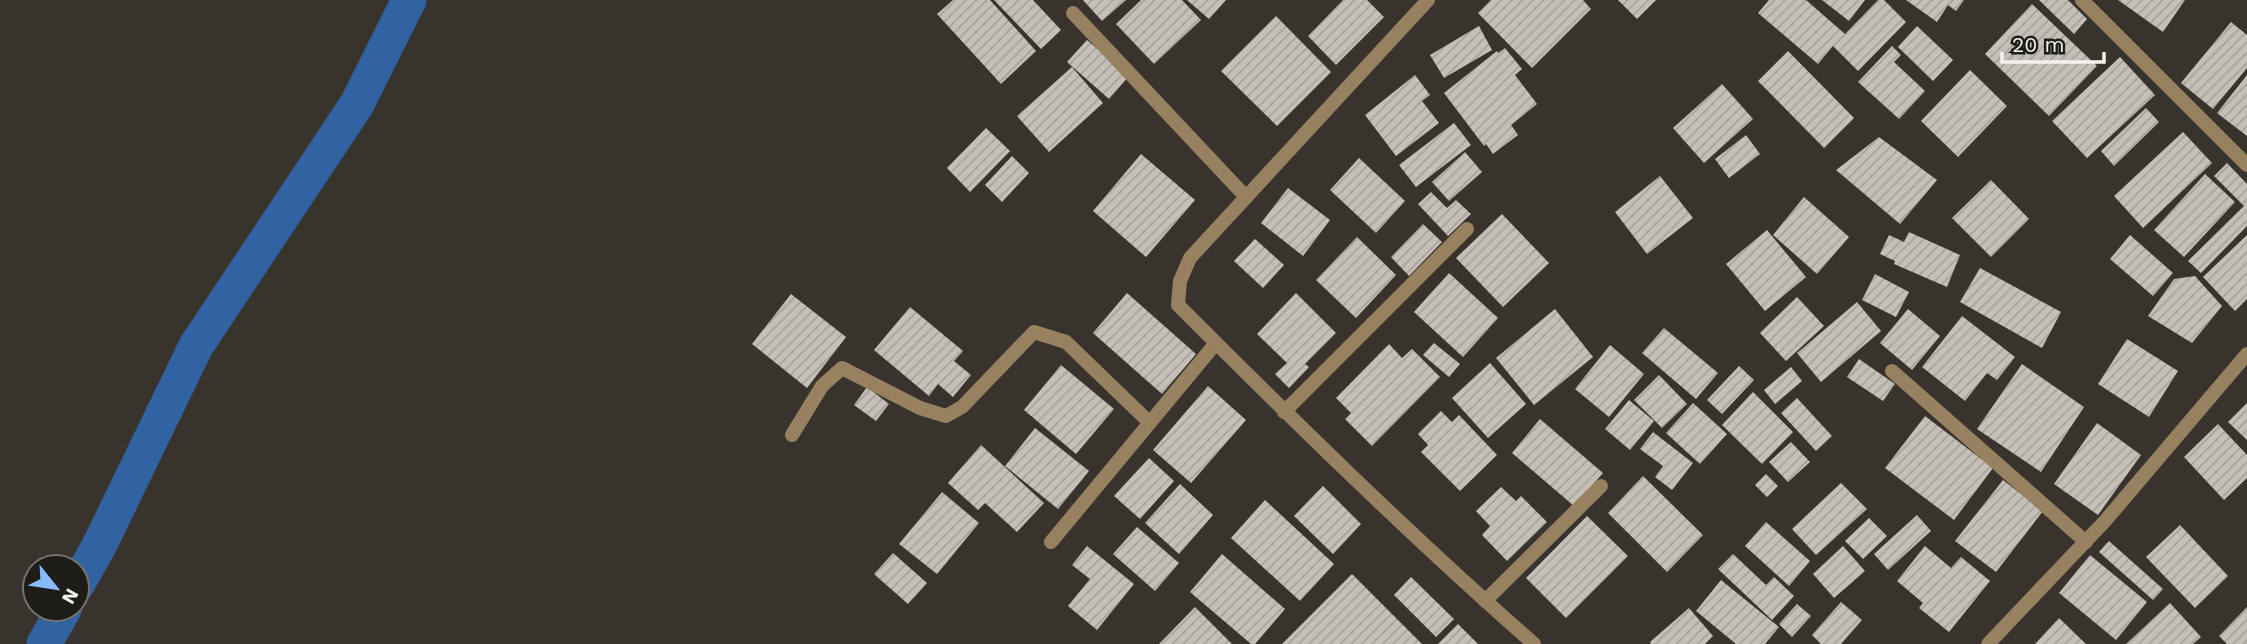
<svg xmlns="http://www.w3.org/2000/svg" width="2247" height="644" viewBox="0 0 2247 644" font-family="'Work Sans',sans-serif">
	<defs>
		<pattern id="building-hatch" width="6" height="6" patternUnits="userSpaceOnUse" patternTransform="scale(1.75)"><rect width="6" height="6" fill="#c4bfb7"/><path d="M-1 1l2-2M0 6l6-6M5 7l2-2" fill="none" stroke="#a6a29b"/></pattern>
	</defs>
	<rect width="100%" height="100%" fill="#38342d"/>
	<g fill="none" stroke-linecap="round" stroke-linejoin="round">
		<path stroke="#3163a3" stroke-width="35" d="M77,585L100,544L196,346L357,104L409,0
			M44,644L64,609"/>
	</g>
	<path fill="url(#building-hatch)" d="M953,0H990L1036,51L1001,84L937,14Z
		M994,0H1033L1061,30L1041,49Z
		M1083,0H1126L1102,21Z
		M1141,0H1182L1201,20L1154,64L1116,24Z
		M1187,0H1226L1209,19Z
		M1343,0H1367L1384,17L1336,65L1308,36Z
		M1491,0H1583L1591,9L1532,68L1478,13Z
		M1618,0H1656L1637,19Z
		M1769,0H1806L1845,34L1878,0H1884L1906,22L1858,71L1833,46L1818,64L1758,13Z
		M1822,0H1865L1849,21Z
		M1906,0H1964L1956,11L1948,5L1937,22Z
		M2039,0H2068L2087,19L2074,34Z
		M2118,0H2185L2163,32Z
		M2032,4L2097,66L2049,116L1985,54Z
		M1276,16L1331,72L1277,126L1221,71Z
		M2231,22L2247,35V68L2213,109L2181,83Z
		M1479,26L1492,50L1444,78L1430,55Z
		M1917,26L1953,60L1933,81L1898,47Z
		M1087,40L1129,76L1109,99L1067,62Z
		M1892,46L1901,55L1894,62L1925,91L1899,119L1858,82Z
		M1505,48L1522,69L1515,75L1537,104L1511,125L1518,135L1493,154L1486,144L1484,146L1444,93L1497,51L1498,53Z
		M1788,51L1854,118L1824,148L1758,81Z
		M2120,57L2155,95L2087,158L2052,121Z
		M1072,67L1103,103L1049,152L1017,116Z
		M1970,70L2007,106L1958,157L1921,121Z
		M1415,75L1430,95L1422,101L1439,123L1396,156L1365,115Z
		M2247,75V136L2217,113Z
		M1722,84L1753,119L1704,163L1673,128Z
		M2146,108L2159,122L2114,166L2101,151Z
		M1454,123L1471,145L1416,187L1399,165Z
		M986,128L1010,151L970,192L947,168Z
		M2183,132L2212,163L2143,228L2114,196Z
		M1746,135L1760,154L1729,178L1715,159Z
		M1879,137L1937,180L1900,224L1836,170Z
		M1465,152L1482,172L1449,201L1432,182Z
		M1141,154L1195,200L1146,257L1093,211Z
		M1012,156L1029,173L1002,202L985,185Z
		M1359,158L1405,201L1376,233L1330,190Z
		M2227,163L2247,184V226L2201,273L2188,261L2244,206L2214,176Z
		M2205,174L2235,202L2184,257L2154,230Z
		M1660,176L1693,218L1647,254L1615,212Z
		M1991,180L2029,219L1991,257L1952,218Z
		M1288,188L1330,220L1303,256L1261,223Z
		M1431,192L1447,208L1456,200L1471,214L1448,236L1418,204Z
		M1804,197L1849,237L1817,274L1773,235Z
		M1502,214L1549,263L1503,307L1456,258Z
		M1423,224L1442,242L1409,276L1391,257Z
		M1767,230L1806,277L1765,311L1726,264Z
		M1909,232L1960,255L1947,287L1894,264L1895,261L1880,254L1889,235L1904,242Z
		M2130,235L2173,273L2153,296L2110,259Z
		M2247,235V299L2235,311L2203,277Z
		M1357,237L1396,275L1356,318L1316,280Z
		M1255,239L1284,265L1263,288L1234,261Z
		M1980,268L2061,312L2042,348L1960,302Z
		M1449,273L1498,318L1463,357L1414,312Z
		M1875,274L1909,292L1896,317L1862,300Z
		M2195,276L2222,306L2192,343L2148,316L2174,279Z
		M1127,293L1196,354L1162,394L1093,333Z
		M1296,293L1336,333L1305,364L1309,367L1289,388L1275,374L1287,363L1257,334Z
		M791,294L846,337L807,388L752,344Z
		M1797,297L1824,326L1786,361L1760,333Z
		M1857,302L1881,331L1821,382L1797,353Z
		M910,307L963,351L954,361L971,375L953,397L938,384L929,396L874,350Z
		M1555,309L1593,357L1534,405L1496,358Z
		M1908,309L1940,336L1912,370L1880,343Z
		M1962,316L2015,357L1997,380L1987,373L1965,401L1922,367Z
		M1664,328L1718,373L1696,399L1642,353Z
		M2127,339L2178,371L2149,417L2098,384Z
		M1434,343L1460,364L1449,377L1423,355Z
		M1389,344L1402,358L1412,349L1440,377L1372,446L1345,419L1351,413L1336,398Z
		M1610,345L1644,374L1609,417L1575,389Z
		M1859,359L1895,384L1883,401L1847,377Z
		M1490,363L1526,404L1488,438L1452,398Z
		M2022,364L2084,407L2041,472L1977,429Z
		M1061,365L1114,409L1076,454L1024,410Z
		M1739,366L1754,380L1722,414L1707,400Z
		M1791,367L1802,381L1775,404L1764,390Z
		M1659,375L1687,404L1662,428L1634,400Z
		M1208,386L1246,420L1191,483L1153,450Z
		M867,387L889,404L876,421L854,405Z
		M1753,392L1793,432L1762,464L1722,425Z
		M1797,398L1832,436L1816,451L1781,413Z
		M1629,400L1654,421L1630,450L1605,429Z
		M1693,403L1727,434L1700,464L1666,433Z
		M2247,403V440L2228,422Z
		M1441,411L1452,422L1459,415L1497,455L1460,491L1421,452L1428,445L1418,434Z
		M1925,416L1993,468L1954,520L1885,468Z
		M1540,419L1603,473L1574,506L1512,453Z
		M2097,423L2141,455L2098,515L2054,484Z
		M2218,424L2247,455V478L2224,500L2184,457Z
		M1035,428L1089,471L1058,509L1005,466Z
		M1653,432L1693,463L1672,490L1655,477L1663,466L1640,449Z
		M1791,442L1810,462L1788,482L1769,462Z
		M981,445L1044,503L1017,532L985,503L978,510L948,483Z
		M1149,458L1174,481L1140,519L1114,496Z
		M1766,474L1778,486L1767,497L1755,485Z
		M1643,476L1703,535L1667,572L1608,513Z
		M2003,480L2043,511L1996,572L1955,541Z
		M1841,483L1867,509L1816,555L1792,529Z
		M1180,484L1213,515L1179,554L1145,523Z
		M1323,486L1361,524L1333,554L1294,516Z
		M1501,487L1516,501L1521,496L1547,522L1507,561L1482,535L1490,526L1476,511Z
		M942,492L979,523L937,574L899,544Z
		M1265,500L1334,564L1300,601L1231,538Z
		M1917,515L1931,531L1888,570L1874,554Z
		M1587,516L1628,556L1566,618L1526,578Z
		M1869,518L1887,536L1863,559L1845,541Z
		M1766,522L1810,561L1789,586L1745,546Z
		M2180,525L2228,576L2195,608L2146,557Z
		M1137,527L1179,563L1155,591L1113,554Z
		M2109,541L2163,589L2153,600L2099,552Z
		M1087,546L1134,584L1097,630L1068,606L1090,579L1072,565Z
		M1843,546L1865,571L1834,598L1813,574Z
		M1925,546L1951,568L1961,557L1990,581L1949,632L1919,608L1923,603L1897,581Z
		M893,553L927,583L908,604L874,574Z
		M1222,554L1285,609L1255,644H1251L1190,592Z
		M1733,554L1766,585L1774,577L1794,596L1772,620L1718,569Z
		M2090,555L2147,602L2116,640L2059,593Z
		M1352,574L1422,644H1282Z
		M1411,577L1454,619L1436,637L1394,595Z
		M1721,580L1779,627L1765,644H1736L1696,611Z
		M1841,602L1862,620L1841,644H1821L1812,635Z
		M2170,603L2201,637L2193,644H2126Z
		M1797,604L1811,616L1792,637L1779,624Z
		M1195,607L1232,644H1159Z
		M2247,607V644H2227L2219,636Z
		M1689,608L1713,636L1705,644H1651L1650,642Z
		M2059,618L2086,644H2035Z
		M1458,624L1478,644H1438Z"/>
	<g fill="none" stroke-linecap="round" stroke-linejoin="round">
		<path stroke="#978161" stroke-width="14" d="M1073,13L1246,197
			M1892,371L2086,542
			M1284,412L1467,229
			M792,435L822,386L842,368L920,408L946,416L962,407L1034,332L1066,342L1150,423
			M1051,542L1216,343
			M1485,601L1601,486"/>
		<path stroke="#978161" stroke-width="14" d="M1428,0L1190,258L1180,281L1178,305C1294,421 1411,536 1534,644
			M2082,0L2247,165
			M1988,644L2105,521L2247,354"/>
	</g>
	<g transform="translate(56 588) rotate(120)"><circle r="33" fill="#1e1c19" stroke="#74726e" stroke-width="2"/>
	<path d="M0-5L12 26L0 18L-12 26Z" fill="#89bafc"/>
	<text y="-10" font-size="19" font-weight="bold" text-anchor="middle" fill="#f5f2ee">N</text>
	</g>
	<path d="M2002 52v10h102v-10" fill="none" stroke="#f5f2ee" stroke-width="3.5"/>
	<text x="2012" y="52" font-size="21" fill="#f5f2ee" stroke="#1e1c19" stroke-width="5" paint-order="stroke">20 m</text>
</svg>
